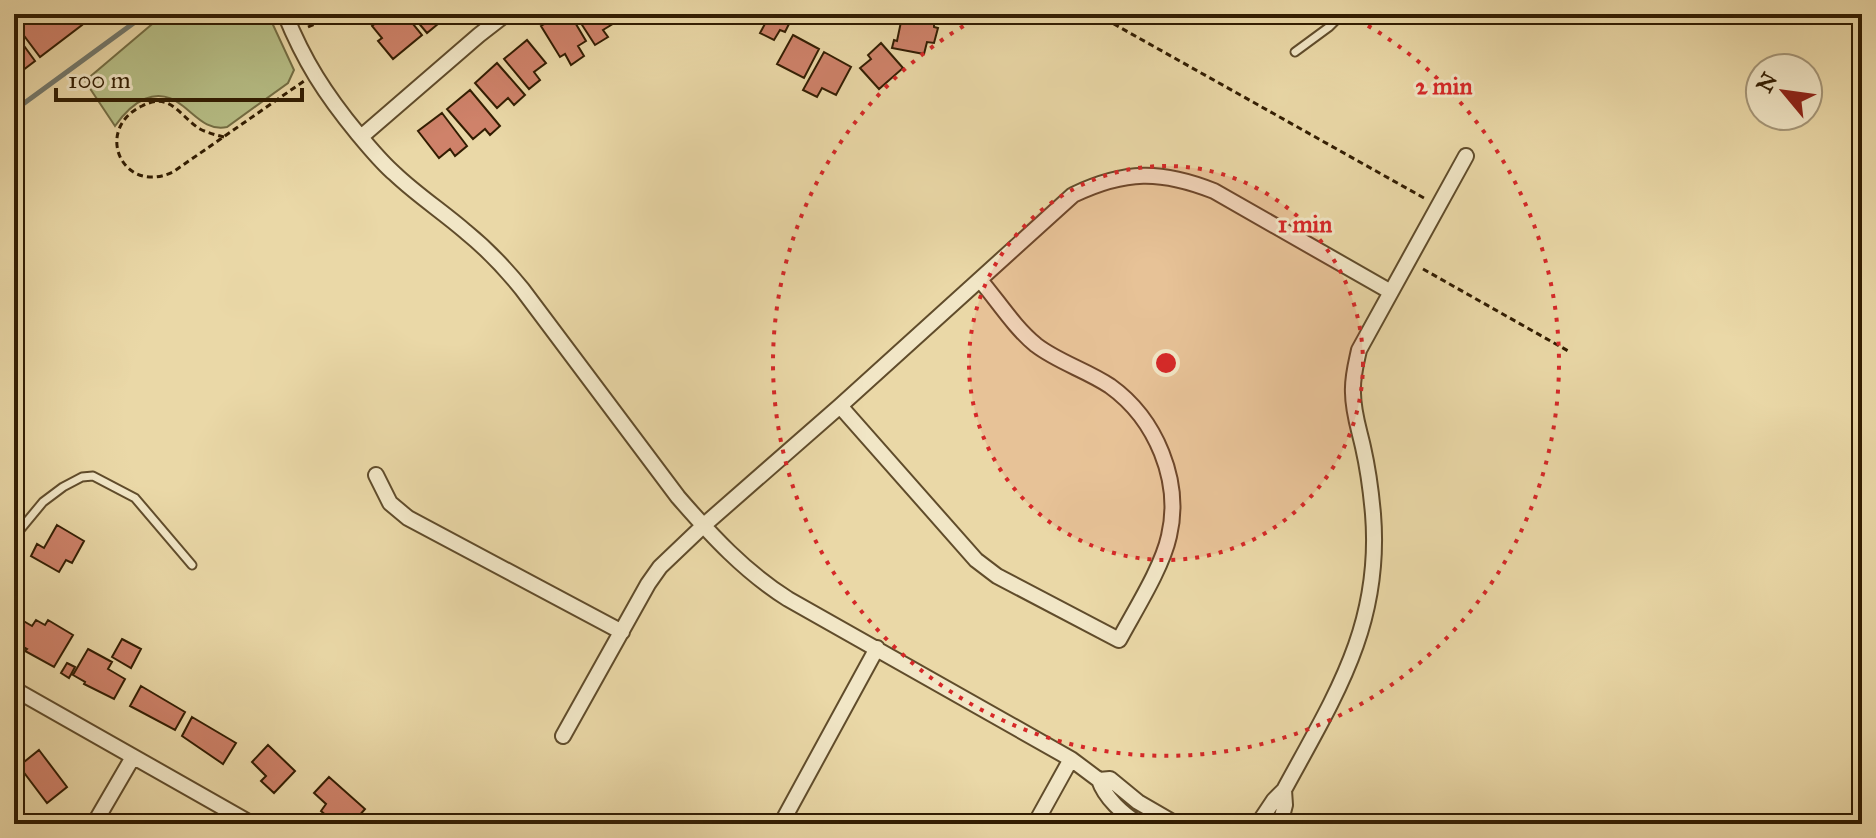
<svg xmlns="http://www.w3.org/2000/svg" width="1876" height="838" viewBox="0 0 1876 838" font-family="'IM FELL Great Primer',serif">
	<rect width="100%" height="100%" fill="#ead8a7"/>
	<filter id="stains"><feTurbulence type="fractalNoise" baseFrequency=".0025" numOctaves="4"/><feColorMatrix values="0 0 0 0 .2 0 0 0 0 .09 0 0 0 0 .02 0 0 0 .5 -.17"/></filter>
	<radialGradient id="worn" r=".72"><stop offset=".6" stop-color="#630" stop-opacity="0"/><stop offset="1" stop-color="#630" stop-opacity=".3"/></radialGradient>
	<path fill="#b7bf87" stroke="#746e44" stroke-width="2" d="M164,14H268L294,70L288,83L227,127C208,131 197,117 183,106C156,84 132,102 115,126L85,81Z"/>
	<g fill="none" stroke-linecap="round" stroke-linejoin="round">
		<path stroke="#73796d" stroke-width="5" d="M14,108L23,104L146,14"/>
	</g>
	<path fill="#cf826a" stroke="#321d02" stroke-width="2" d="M20,14H73L82,25L40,57L19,29L23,26L24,18Z
		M387,14H405L422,35L393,59L378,41L382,38L372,26Z
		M411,14H450L427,33Z
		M568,14H570L586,41L578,46L584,56L571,65L565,54L560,57L541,26L556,17L558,20Z
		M575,14H611L616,22L603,30L608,37L595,45Z
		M760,14H794L785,32L780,30L774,40L760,33L766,22L758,18Z
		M902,17L934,23V27L938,28L934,43L927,42L924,54L892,48L894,40L897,41Z
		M14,32L35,61L14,77Z
		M793,35L819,49L804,78L777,64Z
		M527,40L546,63L534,72L540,80L529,89L504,59Z
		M881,43L903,68L879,89L860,68L871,59L868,55Z
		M824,52L851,67L836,95L822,88L817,97L803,90Z
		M497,63L525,95L514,105L508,98L497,108L475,83Z
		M470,90L500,126L490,135L485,129L473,139L447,109Z
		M442,113L467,146L455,156L450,149L439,158L418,131Z
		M57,525L84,541L72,563L66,560L59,572L31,556L37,544L44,548Z
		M15,616L32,626L36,620L45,625L48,620L73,635L54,667L25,651L27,649L14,642Z
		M122,639L141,649L131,668L112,657Z
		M88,649L112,662L108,669L125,679L114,699L84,684L85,682L73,675Z
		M67,663L75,667L69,678L61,673Z
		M141,686L185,712L175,730L130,706Z
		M192,717L236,743L223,764L182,736Z
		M268,745L295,771L274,793L261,781L266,776L252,762Z
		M39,750L67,787L47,803L19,766Z
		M329,777L365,809L352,824H336L321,811L326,804L314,793Z
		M14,805L29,818L24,824H14Z"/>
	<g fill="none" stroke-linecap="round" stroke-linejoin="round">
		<defs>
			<path id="service" d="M1295,52L1329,27L1342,14
				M14,537L43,502L63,487L82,477L93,476L135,498L192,565"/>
			<path id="minor" d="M285,14C304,61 325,94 358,134C370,148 381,162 395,174C417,195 443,212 466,232C487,249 505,268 522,289L678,497C711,535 745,572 788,599L1071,759L1099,780
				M361,137L479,35L506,14
				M840,406L976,560L997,576L1119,640C1135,610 1162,568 1169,536C1182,481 1156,419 1110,386C1086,370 1058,362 1036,345C1014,327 998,301 980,280
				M376,475L390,503L408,518L622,632
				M14,689L252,824
				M563,736L648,584L660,567L703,526L840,406L1073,195C1125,170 1161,170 1214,191L1391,292
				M1284,790C1335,696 1382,625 1373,514C1371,491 1368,469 1363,447C1359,429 1353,412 1353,393C1352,378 1356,364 1359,350L1466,156
				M94,824L133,757
				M781,824L877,648
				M1035,824L1071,759
				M1139,824C1123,814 1105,798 1099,780L1110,779L1138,802L1176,824
				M1258,824L1274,800L1284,790L1285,805L1280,824"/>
		</defs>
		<use href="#service" stroke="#604c2b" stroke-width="11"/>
		<use href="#minor" stroke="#604c2b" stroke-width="18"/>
		<path stroke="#321d02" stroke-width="3" stroke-dasharray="6 4" stroke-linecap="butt" d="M1096,14L1424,198
			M308,27L317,23L322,14
			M224,137C216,135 208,133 200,129C179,116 171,91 142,106C93,129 122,196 173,172L304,81
			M1423,269L1570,352"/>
		<use href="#service" stroke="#f1e6c6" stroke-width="7"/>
		<use href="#minor" stroke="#f1e6c6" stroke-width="14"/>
	</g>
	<circle cx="1166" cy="363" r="197" fill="#d62828" fill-opacity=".12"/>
	<g fill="none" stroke="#d62828" stroke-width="4" stroke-dasharray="4 8">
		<circle cx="1166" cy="363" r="197"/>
		<path d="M1347 14A393 393 0 1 1 985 14"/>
	</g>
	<circle cx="1166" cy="363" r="12" fill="#d62828" stroke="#f1e6c6" stroke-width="4"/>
	<g font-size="24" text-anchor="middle" font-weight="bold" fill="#d62828" stroke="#f1e6c6" stroke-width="6" stroke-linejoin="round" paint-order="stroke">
		<text x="1444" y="94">2 min</text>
		<text x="1305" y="232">1 min</text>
	</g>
	<rect width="1876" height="838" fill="none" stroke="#ead8a7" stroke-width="48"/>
	<rect x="16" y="16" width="1844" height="806" fill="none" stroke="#321d02" stroke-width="4"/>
	<rect x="24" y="24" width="1828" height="790" fill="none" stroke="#321d02" stroke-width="2"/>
	<g transform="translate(1784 92) rotate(299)"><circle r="38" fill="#f1e6c6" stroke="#a59678" stroke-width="2"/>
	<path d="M0-6L14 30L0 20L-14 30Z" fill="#8f2418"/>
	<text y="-12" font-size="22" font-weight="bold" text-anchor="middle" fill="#321d02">N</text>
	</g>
	<path d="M56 88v12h246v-12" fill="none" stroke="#321d02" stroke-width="4"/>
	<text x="68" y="88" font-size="24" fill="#321d02" stroke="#f1e6c6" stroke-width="6" paint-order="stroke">100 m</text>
	<rect width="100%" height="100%" filter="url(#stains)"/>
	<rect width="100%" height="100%" fill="url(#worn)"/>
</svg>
